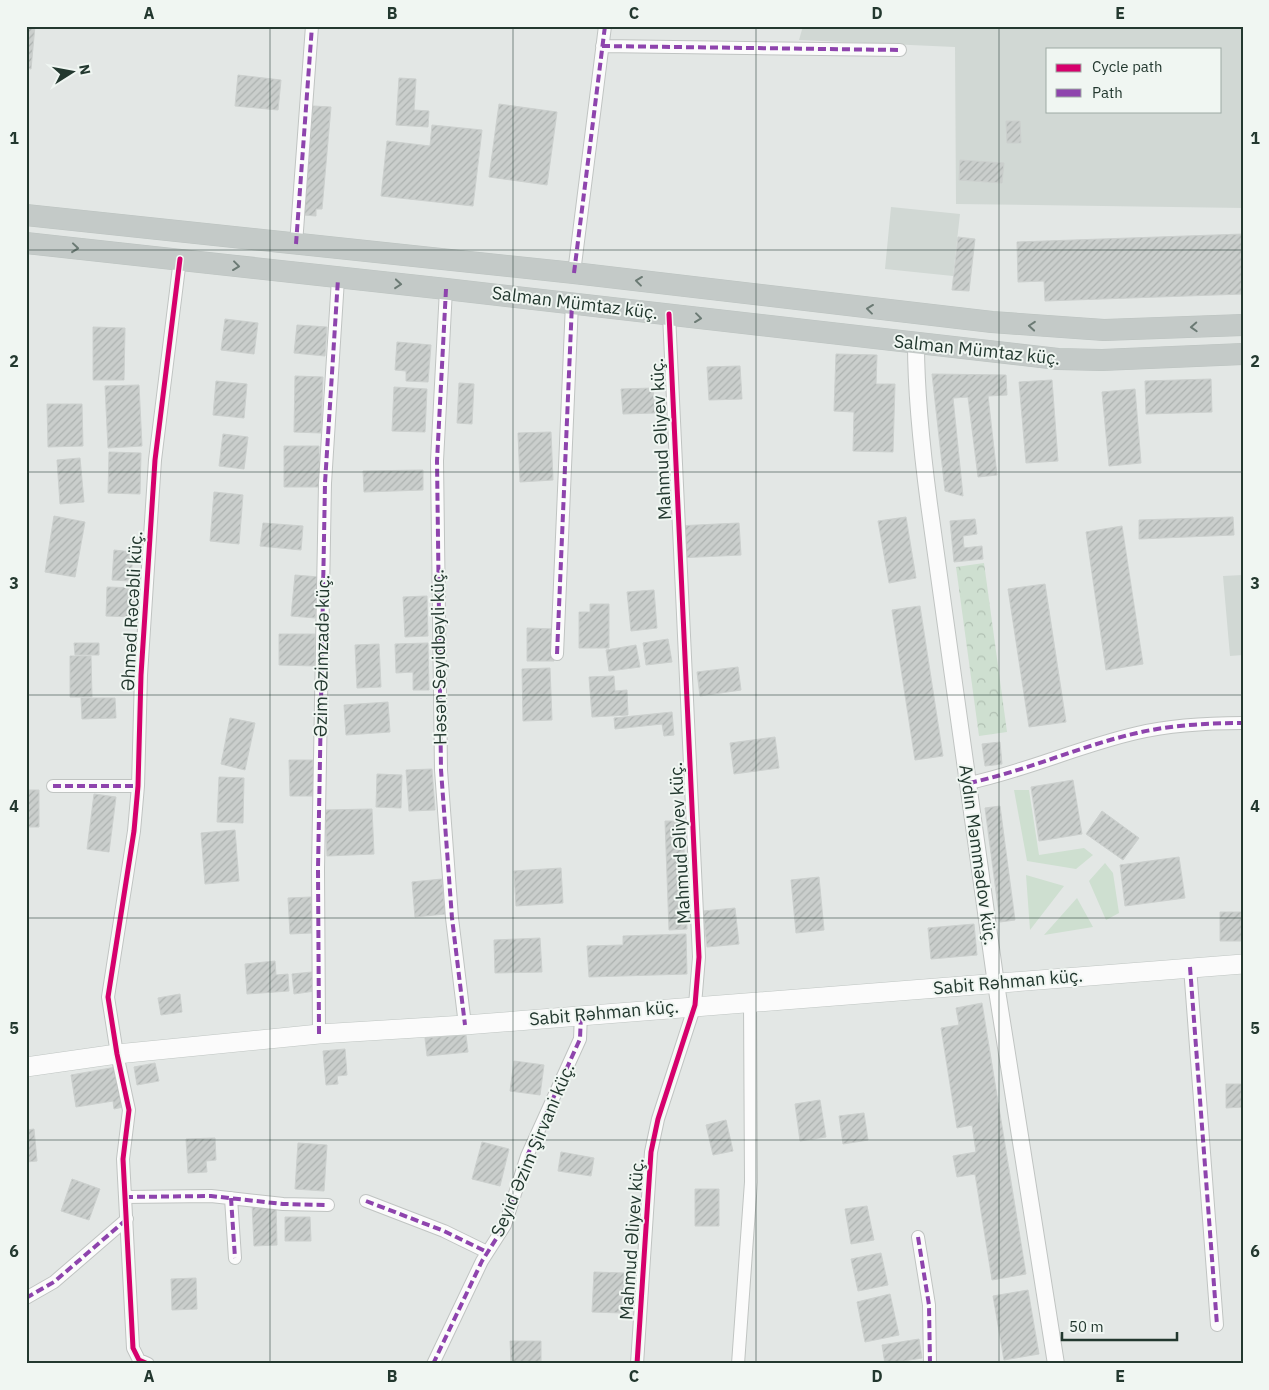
<svg xmlns="http://www.w3.org/2000/svg" width="1269" height="1390" viewBox="0 0 1269 1390" font-family="'IBM Plex Sans',sans-serif">
	<defs>
		<pattern id="forest-crowns" width="20" height="18" patternUnits="userSpaceOnUse" patternTransform="scale(1.25)"><rect width="20" height="18" fill="#cedfd0"/><path d="M2 6a3 3 0 1 1 6 0M12 15a3 3 0 1 1 6 0" fill="none" stroke="#b1c0b3"/></pattern>
		<pattern id="building-hatch" width="6" height="6" patternUnits="userSpaceOnUse" patternTransform="scale(1.25)"><rect width="6" height="6" fill="#cacecc"/><path d="M-1 1l2-2M0 6l6-6M5 7l2-2" fill="none" stroke="#adb2b0"/></pattern>
	</defs>
	<rect width="100%" height="100%" fill="#e3e7e5"/>
	<path fill="#d1d8d4" fill-rule="evenodd" d="M803,26H1243V208L956,204L955,47L799,40ZM1048,49H1220V111H1048Z
		M891,207L960,214L953,276L885,269Z
		M1243,575V655L1230,656L1223,576Z"/>
	<path fill="#cedfd0" d="M1014,790H1029L1039,855L1084,848L1093,855L1076,869L1027,861Z
		M1105,863L1113,873L1119,913L1106,920L1089,881Z
		M1026,875L1064,886L1030,930Z
		M1077,898L1093,927L1044,935Z"/>
	<path fill="url(#forest-crowns)" d="M984,563L1007,732L979,736L956,567Z"/>
	<path fill="url(#building-hatch)" stroke="#ccd0ce" d="M26,26H35L31,69L26,68Z
		M238,75L281,80L278,110L235,106Z
		M399,78L416,79L414,110L429,111L428,127L396,125Z
		M499,104L557,112L547,185L489,177Z
		M313,106L331,107L322,209H316V216L304,215Z
		M1006,121H1020L1021,143H1007Z
		M432,125L482,130L473,206L381,196L387,141L430,146Z
		M960,160L1004,163L1002,183L959,180Z
		M1243,234V294L1045,301L1044,281L1018,282L1017,242Z
		M958,237L975,239L969,291L952,290Z
		M225,319L258,323L254,354L221,350Z
		M297,325L327,327L325,356L294,353Z
		M93,327L125,328L124,380H93Z
		M397,342L431,345L428,382L406,381V371L395,370Z
		M836,354L877,355L876,384H895L893,452L853,451L854,412L834,411Z
		M740,366L742,399L709,400L707,367Z
		M932,374L1006,375L1007,395L988,396L997,475L978,477L968,397L953,398L963,496L945,491Z
		M295,376L323,377L321,433L294,432Z
		M1211,379L1212,412L1146,414L1145,381Z
		M1052,380L1058,461L1026,463L1019,382Z
		M216,381L247,384L244,418L213,415Z
		M459,383L474,384L472,424L457,423Z
		M139,385L142,446L108,448L105,386Z
		M394,387L427,389L425,432L392,431Z
		M653,388L655,413L623,414L621,389Z
		M1135,389L1141,463L1109,466L1102,392Z
		M47,404H82L83,446L48,447Z
		M551,432L553,480L520,482L518,433Z
		M223,434L248,437L244,469L219,466Z
		M284,446H319L320,487H284Z
		M109,452L141,453L140,494L108,493Z
		M80,458L84,502L60,504L57,460Z
		M423,470V490L364,492L363,471Z
		M214,492L243,495L239,544L210,541Z
		M54,516L85,522L75,577L45,572Z
		M906,517L916,578L889,583L878,521Z
		M1233,517L1234,535L1139,539V520Z
		M975,519L977,534L963,536L964,548L982,546L983,559L954,562L950,521Z
		M263,523L303,526L301,550L260,546Z
		M739,523L741,555L678,558L676,526Z
		M1122,526L1143,664L1106,670L1086,532Z
		M114,550L133,552L131,581L112,580Z
		M295,575L319,577L315,618L291,616Z
		M1045,584L1066,722L1029,727L1008,589Z
		M107,587L137,588L135,617L106,616Z
		M654,590L657,628L631,631L627,592Z
		M427,596L428,636L405,637L403,597Z
		M590,604H609V648H579V612H590Z
		M920,606L943,756L915,760L892,610Z
		M527,628L554,629V661H527Z
		M279,634H315V666L279,665Z
		M668,639L672,662L646,665L643,643Z
		M74,643H99V655H75Z
		M428,643L429,690H413V672L396,673L395,644Z
		M379,644L381,687L357,688L355,645Z
		M636,645L640,667L609,671L606,650Z
		M70,656H91L92,697H70Z
		M738,667L741,690L700,696L697,672Z
		M550,668L552,720L523,721L522,669Z
		M614,676L615,691L627,690L628,715L592,717L589,677Z
		M81,698H115L116,718L82,719Z
		M388,702L390,732L346,735L344,705Z
		M672,712L674,735L664,736L662,724L615,729L614,718Z
		M230,718L255,723L245,770L221,764Z
		M775,737L779,768L734,774L730,743Z
		M1000,742L1002,764L985,766L982,744Z
		M289,760H313L314,796H290Z
		M432,769L435,810L409,811L406,770Z
		M377,774L402,775L401,808L376,807Z
		M219,777L244,778L243,823L217,822Z
		M1073,780L1082,834L1039,841L1031,787Z
		M26,790H39V827H26Z
		M94,794L116,797L109,852L87,849Z
		M1000,806L1015,920L1000,922L985,808Z
		M372,809L374,854L327,856L325,810Z
		M1102,811L1139,838L1123,860L1086,834Z
		M665,821H683L687,929L669,930Z
		M235,830L239,881L205,884L201,833Z
		M1179,857L1185,898L1125,906L1120,865Z
		M561,868L563,903L516,906L514,871Z
		M819,877L824,930L796,933L791,880Z
		M442,879L445,914L415,917L412,882Z
		M311,897L312,933L290,934L288,898Z
		M735,908L739,944L707,947L703,911Z
		M1220,912H1243V941H1220Z
		M974,924L977,955L931,959L928,928Z
		M686,934L687,974L589,977L587,946L623,945V936Z
		M540,938L542,972L495,973L494,940Z
		M275,961L276,975L288,974L289,991L247,994L245,964Z
		M312,972L315,991L294,994L292,974Z
		M180,994L182,1012L161,1015L158,998Z
		M982,1003L1026,1274L992,1280L975,1174L957,1177L953,1156L976,1152L972,1125L957,1128L941,1028L959,1025L956,1008Z
		M466,1035L468,1052L427,1056L425,1038Z
		M345,1049L347,1075L337,1076L338,1084L326,1085L323,1051Z
		M514,1061L544,1065L540,1095L510,1091Z
		M155,1063L159,1081L137,1085L134,1067Z
		M116,1067L123,1107L114,1109L113,1101L76,1107L71,1075Z
		M1226,1084H1243V1107L1226,1108Z
		M820,1100L826,1137L800,1141L795,1104Z
		M864,1113L868,1140L843,1144L839,1116Z
		M726,1120L733,1151L713,1155L706,1125Z
		M34,1129L37,1161L26,1162V1130Z
		M215,1138L216,1160L206,1161L207,1172L188,1173L186,1139Z
		M482,1142L509,1149L500,1186L472,1179Z
		M298,1143L327,1145L324,1191L295,1189Z
		M561,1152L594,1158L591,1176L558,1171Z
		M72,1179L100,1189L89,1220L61,1211Z
		M695,1189H719V1226H695Z
		M276,1203L277,1245L254,1246L252,1204Z
		M867,1206L874,1240L851,1244L845,1209Z
		M285,1217H310L311,1241H285Z
		M881,1253L888,1285L858,1291L851,1259Z
		M594,1272L624,1273L622,1313L592,1312Z
		M196,1278L197,1309L172,1310L171,1279Z
		M1028,1290L1039,1354L1004,1360L993,1296Z
		M890,1294L899,1335L865,1342L857,1302Z
		M919,1339L922,1358L885,1364L882,1345Z
		M510,1341H541V1364H511Z"/>
	<g fill="none" stroke-linecap="round" stroke-linejoin="round">
		<defs>
			<path id="minor" d="M602,46L900,50
				M296,244L312,26
				M574,273L605,26
				M446,289L437,461L441,770L452,918L465,1025
				M557,654L572,303
				M969,783C1026,771 1080,746 1137,733C1171,725 1208,723 1243,723
				M53,786H138
				M1190,967L1217,1325
				M319,1034L318,869L325,483L338,279
				M125,1197L211,1196L283,1204L328,1205
				M231,1198L235,1258
				M366,1201L444,1231L487,1252
				M918,1237L929,1305L930,1364
				M26,1298L54,1282L127,1219
				M148,1364L139,1360L133,1348L123,1159L129,1110L117,1054L108,997L134,831L138,786L141,675L155,460L180,259
				M433,1364L482,1261L505,1225L527,1156L580,1039L581,1014
				M637,1364L651,1152L658,1119L695,1005L699,957L669,314
				M738,1364L751,1182L750,1002"/>
			<path id="tertiary" d="M916,344C916,398 922,451 929,504L996,984L1056,1364"/>
			<path id="secondary" d="M26,1067L117,1054L319,1034L465,1025L1243,964"/>
			<path id="trunk" d="M26,215L574,273L992,322L1104,330L1243,325
				M26,243L446,289L1058,359L1102,360L1243,354"/>
		</defs>
		<use href="#minor" stroke="#c0c4c2" stroke-width="14"/>
		<use href="#tertiary" stroke="#c0c4c2" stroke-width="18"/>
		<use href="#secondary" stroke="#bfc5c2" stroke-width="20"/>
		<use href="#trunk" stroke="#bcc3c0" stroke-width="22"/>
		<use href="#minor" stroke="#fbfbfb" stroke-width="12"/>
		<use href="#tertiary" stroke="#fbfbfb" stroke-width="16"/>
		<use href="#secondary" stroke="#fbfbfb" stroke-width="19"/>
		<use href="#trunk" stroke="#c4cac8" stroke-width="21"/>
		<path stroke="#8e44ad" stroke-width="4" stroke-dasharray="8 4" stroke-linecap="butt" d="M602,46L900,50
			M296,244L312,26
			M574,273L605,26
			M446,289L437,461L441,770L452,918L465,1025
			M557,654L572,303
			M969,783C1026,771 1080,746 1137,733C1171,725 1208,723 1243,723
			M53,786H138
			M1190,967L1217,1325
			M319,1034L318,869L325,483L338,279
			M125,1197L211,1196L283,1204L328,1205
			M231,1198L235,1258
			M366,1201L444,1231L487,1252
			M918,1237L929,1305L930,1364
			M26,1298L54,1282L127,1219
			M433,1364L482,1261L505,1225L527,1156L580,1039L581,1014"/>
		<defs>
			<path id="cycleway" d="M148,1364L139,1360L133,1348L123,1159L129,1110L117,1054L108,997L134,831L138,786L141,675L155,460L180,259
				M637,1364L651,1152L658,1119L695,1005L699,957L669,314"/>
		</defs>
		<use href="#cycleway" stroke="#f0f6f2" stroke-width="8"/>
		<use href="#cycleway" stroke="#d6006c" stroke-width="5"/>
	</g>
	<defs><path id="oneway-chevron" d="M-2-3.5L2.5 0L-2 3.5" fill="none" stroke-width="1.6" stroke-linecap="round" stroke-linejoin="round" transform="scale(1.25)"/></defs>
	<g stroke="#6b7a74">
		<use href="#oneway-chevron" transform="translate(75 248) rotate(6)"/>
		<use href="#oneway-chevron" transform="translate(236 266) rotate(7)"/>
		<use href="#oneway-chevron" transform="translate(639 281) rotate(-173)"/>
		<use href="#oneway-chevron" transform="translate(398 284) rotate(5)"/>
		<use href="#oneway-chevron" transform="translate(870 309) rotate(-173)"/>
		<use href="#oneway-chevron" transform="translate(698 318) rotate(7)"/>
		<use href="#oneway-chevron" transform="translate(1032 326) rotate(-175)"/>
		<use href="#oneway-chevron" transform="translate(1194 327) rotate(177)"/>
	</g>
	<path fill="none" stroke="#23382f" stroke-width="1" stroke-opacity="0.55" d="M270,26V1364M513,26V1364M756,26V1364M999,26V1364M26,250H1243M26,472H1243M26,695H1243M26,918H1243M26,1140H1243"/>
	<g text-anchor="middle" stroke-width="4" stroke-linejoin="round" paint-order="stroke">
		<g font-size="18" fill="#23382f" stroke="#f0f6f2">
			<text transform="translate(575 303) rotate(7)" y="6">Salman Mümtaz küç.</text>
			<text transform="translate(977 350) rotate(6)" y="6">Salman Mümtaz küç.</text>
			<text transform="translate(661 439) rotate(-93)" y="6">Mahmud Əliyev küç.</text>
			<text transform="translate(132 611) rotate(-87)" y="6">Əhməd Rəcəbli küç.</text>
			<text transform="translate(322 656) rotate(-89)" y="6">Əzim Əzimzadə küç.</text>
			<text transform="translate(439 657) rotate(-91)" y="6">Həsən Seyidbəyli küç.</text>
			<text transform="translate(680 843) rotate(-93)" y="6">Mahmud Əliyev küç.</text>
			<text transform="translate(978 855) rotate(82)" y="6">Aydın Məmmədov küç.</text>
			<text transform="translate(1008 982) rotate(-5)" y="6">Sabit Rəhman küç.</text>
			<text transform="translate(604 1013) rotate(-5)" y="6">Sabit Rəhman küç.</text>
			<text transform="translate(533 1150) rotate(-67)" y="6">Seyid Əzim Şirvani küç.</text>
			<text transform="translate(632 1239) rotate(-86)" y="6">Mahmud Əliyev küç.</text>
		</g>
	</g>
	<rect width="1269" height="1390" fill="none" stroke="#f0f6f2" stroke-width="55"/>
	<rect x="1046" y="48" width="175" height="65" fill="#f0f6f2" stroke="#9eaaa4"/>
	<rect x="1056" y="64" width="25" height="8" fill="#d6006c" stroke="#9eaaa4"/>
	<text x="1092" y="72" font-size="15" fill="#23382f">Cycle path</text>
	<rect x="1056" y="89" width="25" height="8" fill="#8e44ad" stroke="#9eaaa4"/>
	<text x="1092" y="98" font-size="15" fill="#23382f">Path</text>
	<g transform="translate(72 72) rotate(79)" stroke="#f0f6f2" stroke-width="4" paint-order="stroke">
	<path d="M0-4L9 19L0 12L-9 19Z" fill="#23382f"/>
	<text y="-8" font-size="14" font-weight="bold" text-anchor="middle" fill="#23382f">N</text>
	</g>
	<path d="M1062 1332v8h115v-8" fill="none" stroke="#23382f" stroke-width="2.5"/>
	<text x="1069" y="1332" font-size="15" fill="#23382f" stroke="#f0f6f2" stroke-width="4" paint-order="stroke">50 m</text>
	<rect x="28" y="28" width="1214" height="1334" fill="none" stroke="#23382f" stroke-width="2"/>
	<g font-size="16" text-anchor="middle" font-weight="bold" fill="#23382f">
		<text x="149" y="19">A</text>
		<text x="392" y="19">B</text>
		<text x="634" y="19">C</text>
		<text x="877" y="19">D</text>
		<text x="1120" y="19">E</text>
		<text x="14" y="144">1</text>
		<text x="1255" y="144">1</text>
		<text x="14" y="367">2</text>
		<text x="1255" y="367">2</text>
		<text x="14" y="589">3</text>
		<text x="1255" y="589">3</text>
		<text x="14" y="812">4</text>
		<text x="1255" y="812">4</text>
		<text x="14" y="1034">5</text>
		<text x="1255" y="1034">5</text>
		<text x="14" y="1257">6</text>
		<text x="1255" y="1257">6</text>
		<text x="149" y="1382">A</text>
		<text x="392" y="1382">B</text>
		<text x="634" y="1382">C</text>
		<text x="877" y="1382">D</text>
		<text x="1120" y="1382">E</text>
	</g>
</svg>
